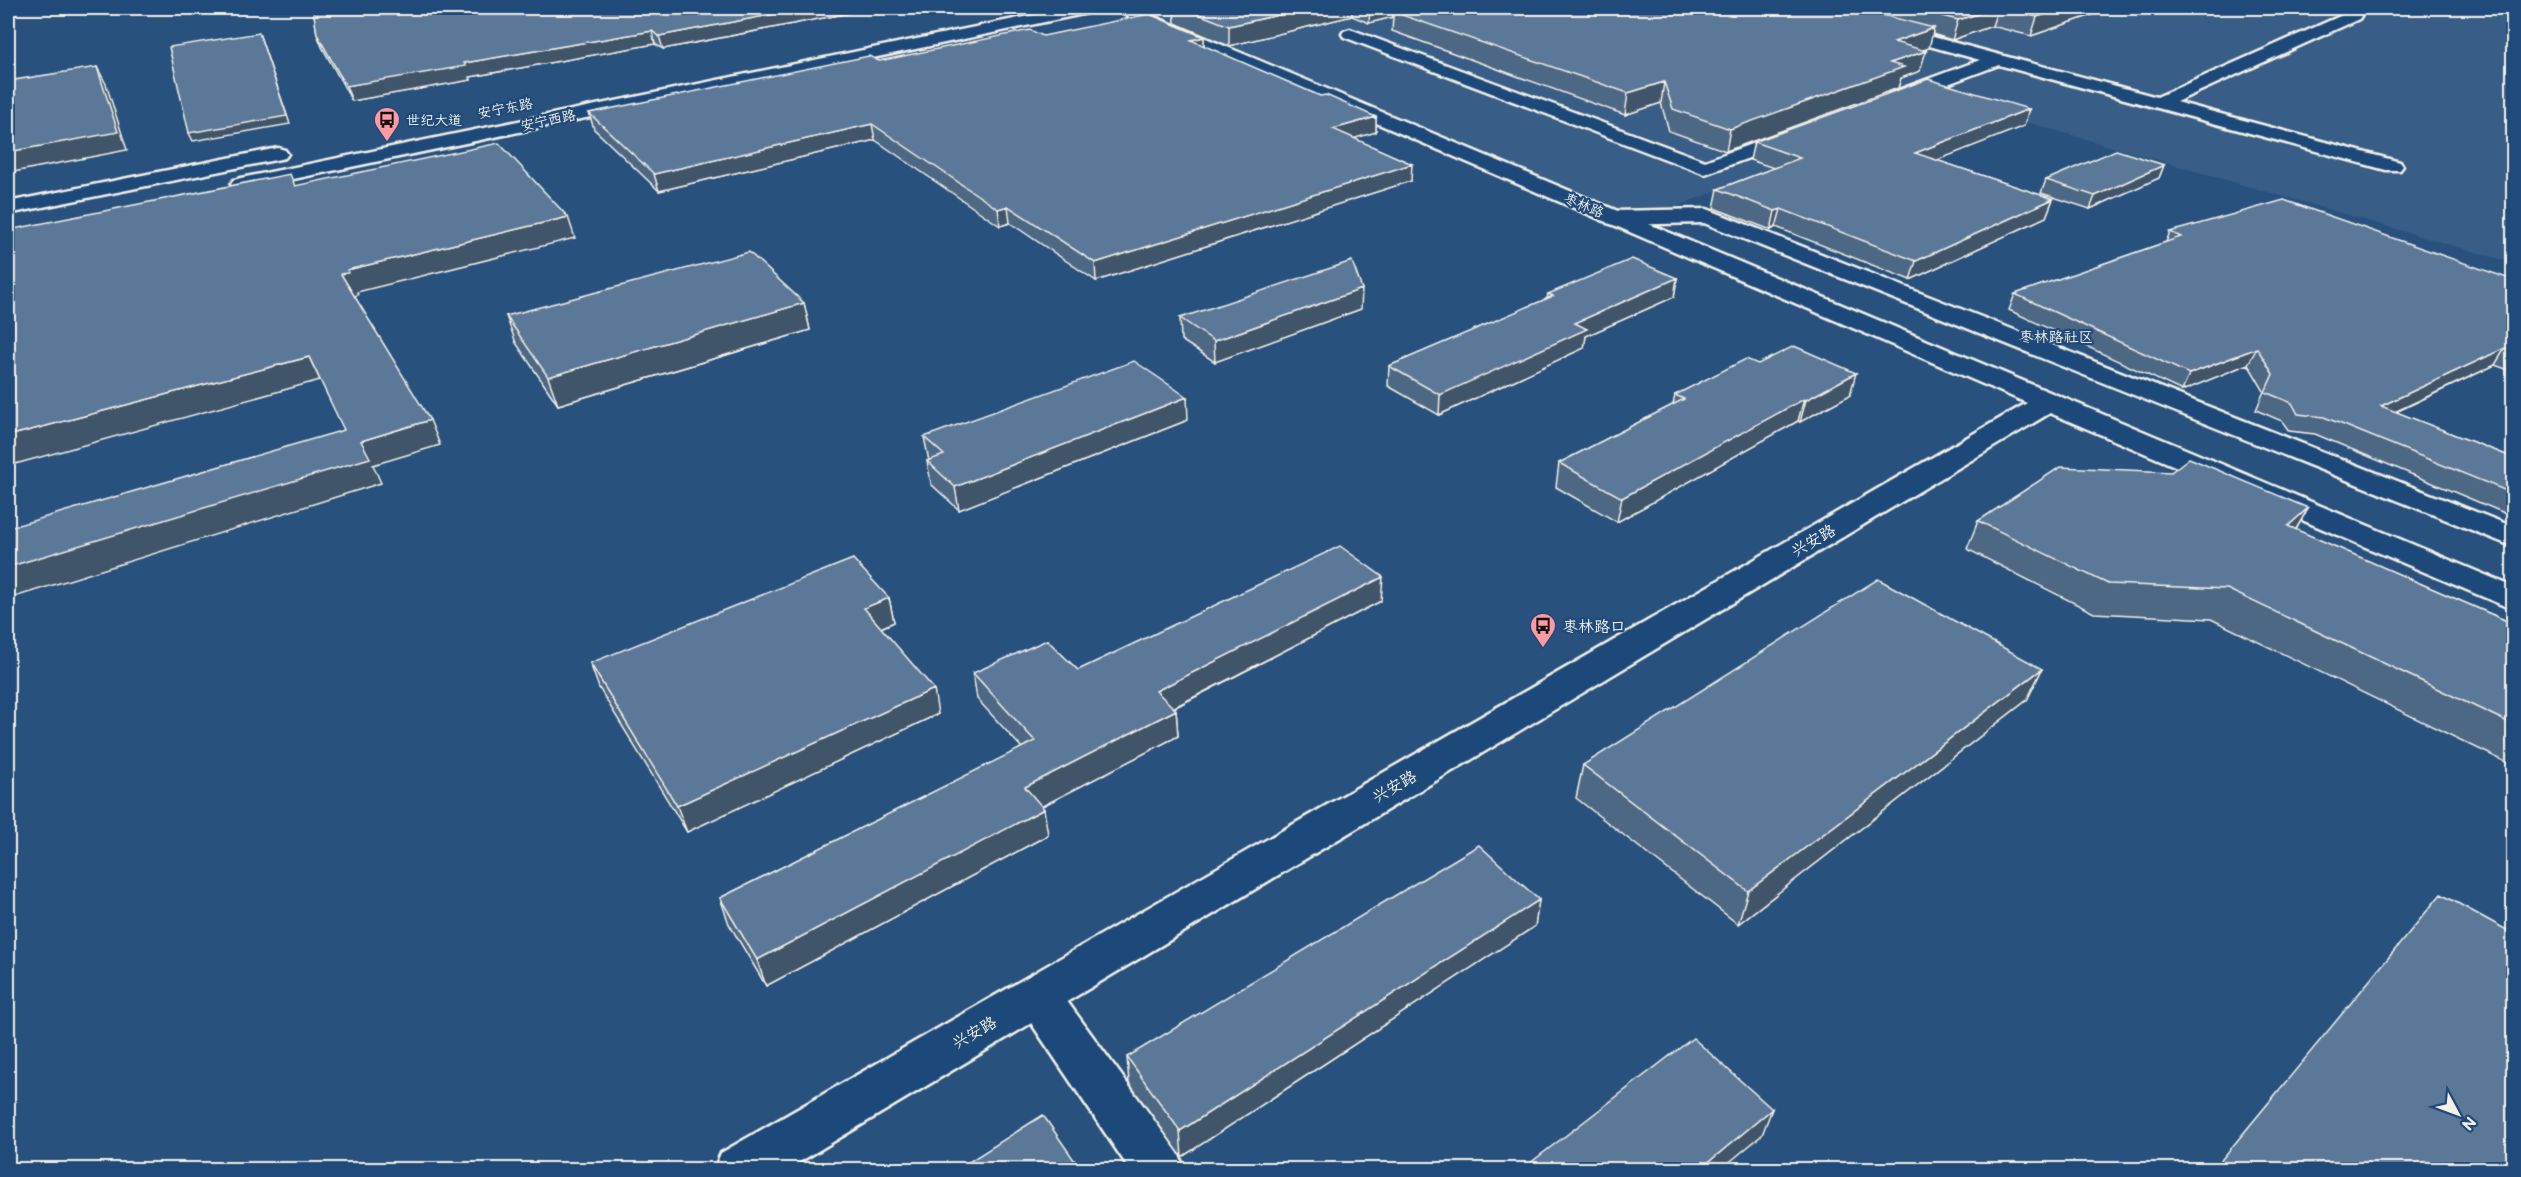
<svg xmlns="http://www.w3.org/2000/svg" width="2521" height="1177" viewBox="0 0 2521 1177" font-family="'Balsamiq Sans','LXGW WenKai TC',sans-serif">
	<rect width="100%" height="100%" fill="#28517e"/>
	<filter id="ink" filterUnits="userSpaceOnUse"><feTurbulence type="fractalNoise" baseFrequency=".0167" numOctaves="2"/><feDisplacementMap in="SourceGraphic" scale="12" xChannelSelector="R" yChannelSelector="G"/><feConvolveMatrix kernelMatrix="1 2 1 2 8 2 1 2 1" color-interpolation-filters="sRGB"/></filter>
	<g filter="url(#ink)">
		<path fill="#375d86" d="M1152,8H2513V263L1950,100L1637,222L1145,9Z"/>
		<g fill="none" stroke-linecap="round" stroke-linejoin="round">
			<defs>
				<path id="street" d="M1801,8H1825L2157,97L2347,13H2359L2361,16L2359,19L2176,102L2400,162L2403,166L2400,170H2386L1999,65L1902,101H1890L1887,97L1890,93L1980,60L1803,11Z
					M1350,29L1705,161L1787,131H1801L1804,135L1801,139L1705,174L1344,37L1342,34L1344,31Z
					M1707,209L2514,527V547L1704,223L1615,225L1607,223L1604,218L1607,213L1615,211Z
					M1037,976L1053,982L1178,1153L1185,1170H1130L1021,1008L1014,995L1021,982Z"/>
				<path id="secondary" d="M1068,8H1096L1088,13L241,190L234,188L231,184L234,180L241,178Z
					M1115,8H1134L2514,587V610L2050,413L786,1170H714L721,1153L2027,403L1116,11Z
					M278,148L285,150L288,154L285,158L8,214V202Z"/>
			</defs>
			<use href="#street" stroke="#f4f1e8" stroke-width="5"/>
			<use href="#secondary" stroke="#f4f1e8" stroke-width="5"/>
			<use href="#street" fill="#1f4a7a" fill-rule="evenodd"/>
			<use href="#secondary" fill="#1f4a7a" fill-rule="evenodd"/>
		</g>
		<path fill="#4e6784" stroke="#f4f1e8" stroke-width="1.5" d="M313,8H875L663,49L655,44L470,77L471,80L352,101L322,47L317,34Z
			M1174,8H2112L2031,36L1992,26L1952,40L1932,34L1929,48L1923,50L1920,71L1901,78L1898,88L1726,151L1669,131L1661,103L1625,115L1392,31L1393,17L1369,23L1352,16L1229,46L1175,23Z
			M1043,36L1204,37V46L1320,96L1376,117V132L1354,138L1411,181L1096,281L1010,223L1000,226L875,140L659,191L594,129L589,113L879,61Z
			M2029,109L2024,126L1936,160L2053,199L2046,217L1910,280L1776,227L1771,230L1714,208L1718,189L1774,168L1750,160L1754,142Z
			M2164,165L2159,178L2090,209L2041,193L2046,180Z
			M2170,232L2507,278L2514,275V372L2495,365L2396,412L2514,458V517L2315,434L2289,431L2282,421L2256,410L2264,391L2248,364L2182,391L2009,310L2015,294L2166,242Z
			M1677,278L1674,297L1586,336L1584,348L1439,415L1388,386L1389,366L1547,299L1548,294Z
			M804,303L810,330L558,405L516,343L506,316Z
			M1361,309L1215,362L1181,340L1180,318Z
			M1758,364L1850,395L1800,422L1798,421L1617,522L1556,487L1559,463L1673,405L1675,395Z
			M1188,420L959,510L931,484L927,461H929L924,437Z
			M2308,508L2296,530L2514,624V766L2211,619L2094,613L1967,549L1978,521Z
			M889,598L894,622L881,628L938,714L687,832L599,688L590,663Z
			M1381,601L1174,708L1176,710L1178,736L1042,806L1048,835L766,986L729,924L720,898L1022,748L977,699L973,673L1078,670Z
			M2042,669L2027,700L1738,924L1576,798L1583,765Z
			M1539,900L1535,926L1182,1157L1129,1083L1127,1057Z"/>
		<path fill="#40546b" stroke="#f4f1e8" stroke-width="1.5" d="M806,8H875L663,49L659,36Z
			M1310,8H1352V16L1229,46V26Z
			M1370,8H1432L1393,12V17L1369,23Z
			M1998,8L1992,26L1952,40L1958,20Z
			M2064,8H2112L2031,36L2037,17Z
			M1934,28L1929,48L1888,62L1894,42Z
			M652,31L655,44L470,77L471,80L352,101L346,86L464,63Z
			M259,33L290,124L193,141L189,133Z
			M1204,37V51L1191,40Z
			M1926,51L1920,71L1901,78L1898,88L1726,151L1730,129L1890,63Z
			M97,67L106,84L127,150L8,173V152Z
			M1664,82L1661,103L1625,115L1628,93Z
			M2029,109L2024,126L1910,171L1915,153Z
			M1376,117V132L1332,145L1333,129Z
			M872,124L875,140L659,191L654,174Z
			M1412,164L1411,181L1096,281L1095,263Z
			M2164,165L2159,178L2090,209L2095,196Z
			M2053,199L2046,217L1910,280L1916,261Z
			M1008,206L1010,223L1000,226L998,209Z
			M1781,209L1776,227L1771,230L1775,211Z
			M568,217L575,238L357,292L358,295L351,297L341,274L347,270Z
			M1677,278L1674,297L1586,336L1584,348L1439,415L1440,395L1575,323Z
			M1362,289L1361,309L1215,362L1214,341Z
			M804,303L810,330L558,405L548,377Z
			M2257,348L2248,364L2182,391L2189,374Z
			M2505,348L2495,365L2371,423L2381,406Z
			M309,357L320,380L8,466V436Z
			M1856,373L1850,395L1800,422L1806,400Z
			M1187,397L1188,420L959,510L955,487Z
			M1804,399L1798,421L1617,522L1622,498Z
			M430,420L440,445L373,465L381,483L8,599V567L361,441Z
			M2308,508L2292,536L2288,526Z
			M1383,577L1381,601L1157,716L1156,691Z
			M889,598L894,622L869,633L864,608Z
			M2042,669L2027,700L1738,924L1748,891Z
			M934,689L938,714L687,832L677,806Z
			M1176,710L1178,736L1029,813L1025,787Z
			M1044,809L1048,835L766,986L757,960Z
			M1539,900L1535,926L1182,1157L1180,1131Z
			M1772,1109L1762,1135L1720,1170H1699Z"/>
		<path fill="#5b7899" stroke="#f4f1e8" stroke-width="1.5" d="M313,8H806L659,36L652,31L464,63L466,66L346,86L317,34Z
			M1183,8H1310L1229,26Z
			M1411,8H1855L1934,28L1894,42L1926,51L1890,63L1904,67L1730,129L1673,109L1664,82L1628,93L1393,12Z
			M1908,8H1997L1958,20Z
			M1999,8H2064L2037,17Z
			M1149,14L1204,37L1191,40L1320,96L1326,95L1376,117L1333,129L1412,164L1095,263L1008,206L998,209L872,124L654,174L589,113L869,56L879,61L1030,30L1043,36Z
			M259,33L287,116L189,133L169,47Z
			M97,67L118,132L8,152V81Z
			M1928,79L2029,109L1915,153L2053,199L1916,261L1781,209L1775,211L1718,189L1800,158L1754,142Z
			M499,143L568,217L347,270L348,273L341,274L430,420L361,441L370,458L8,567V528L344,430L309,357L8,436V230L290,174L295,186Z
			M2116,150L2164,165L2095,196L2046,180Z
			M2284,200L2507,278L2514,275V351L2505,348L2381,406L2514,458V494L2324,417L2298,414L2292,403L2265,392L2273,374L2257,348L2189,374L2015,294L2181,237L2170,232Z
			M749,252L804,303L548,377L506,316Z
			M1632,259L1677,278L1575,323L1587,329L1440,395L1389,366L1553,296L1548,294Z
			M1352,261L1362,289L1214,341L1180,318Z
			M1794,346L1856,373L1806,400L1804,399L1622,498L1559,463L1684,399L1675,395L1746,359L1758,364Z
			M1134,361L1187,397L955,487L927,461L944,455L924,437Z
			M2189,458L2308,508L2288,526L2514,624V725L2227,589L2108,584L1978,521L2060,467L2171,472Z
			M1340,546L1383,577L1156,691L1176,710L1025,787L1044,809L757,960L720,898L1035,741L973,673L1047,640L1078,670Z
			M853,559L889,598L864,608L934,689L677,806L590,663Z
			M1878,579L2042,669L1748,891L1583,765Z
			M1479,845L1539,900L1180,1131L1127,1057Z
			M2441,894L2514,934V1170H2213Z
			M1693,1038L1772,1109L1699,1170H1521Z
			M1043,1115L1081,1170H956Z"/>
	</g>
	<defs>
		<symbol id="bus-pin" viewBox="-11 -11 22 30"><path d="M0 17L-7.5 6A9.5 9.5 0 1 1 7.5 6Z" fill="#ff9aa2" stroke="#1f4a7a"/><path d="M-5-6H5V4H4V6H2V4H-2V6H-4V4H-5ZM-3.5-4V0h7V-4ZM-3.5 1.2v1.5H-2V1.2ZM2 1.2v1.5H3.5V1.2Z" fill="#111"/></symbol>
	</defs>
	<g fill-rule="evenodd">
		<use href="#bus-pin" x="372" y="105" width="30" height="40"/>
		<use href="#bus-pin" x="1528" y="611" width="30" height="40"/>
	</g>
	<g text-anchor="middle" stroke-width="4.5" stroke-linejoin="round" paint-order="stroke">
		<g font-size="14" fill="#f4f1e8" stroke="#1f4a7a">
			<text transform="translate(505 108) rotate(-11)" y="5">安宁东路</text>
			<text transform="translate(548 120) rotate(-12)" y="5">安宁西路</text>
			<text transform="translate(1584 205) rotate(23)" y="5">枣林路</text>
		</g>
		<g font-size="14" fill="#f4f1e8" stroke="#1f4a7a" text-anchor="start">
			<text x="406" y="125">世纪大道</text>
		</g>
		<g font-size="15" fill="#f4f1e8" stroke="#1f4a7a">
			<text x="2056" y="342">枣林路社区</text>
		</g>
		<g font-size="16" fill="#f4f1e8" stroke="#1f4a7a">
			<text transform="translate(1813 540) rotate(-30)" y="6">兴安路</text>
			<text transform="translate(1394 786) rotate(-30)" y="6">兴安路</text>
			<text transform="translate(974 1032) rotate(-30)" y="6">兴安路</text>
		</g>
		<g font-size="16" fill="#f4f1e8" stroke="#1f4a7a" text-anchor="start">
			<text x="1562" y="632">枣林路口</text>
		</g>
	</g>
	<rect width="2521" height="1177" fill="none" stroke="#1f4a7a" stroke-width="30"/>
	<rect x="15" y="15" width="2491" height="1147" fill="none" stroke="#f4f1e8" stroke-width="2" filter="url(#ink)"/>
	<g transform="translate(2458 1114) rotate(131)" stroke="#1f4a7a" stroke-width="4.5" paint-order="stroke">
	<path d="M0-4.5L10 22L0 15L-10 22Z" fill="#f4f1e8"/>
	<text y="-9" font-size="16" font-weight="bold" text-anchor="middle" fill="#f4f1e8">N</text>
	</g>
</svg>
